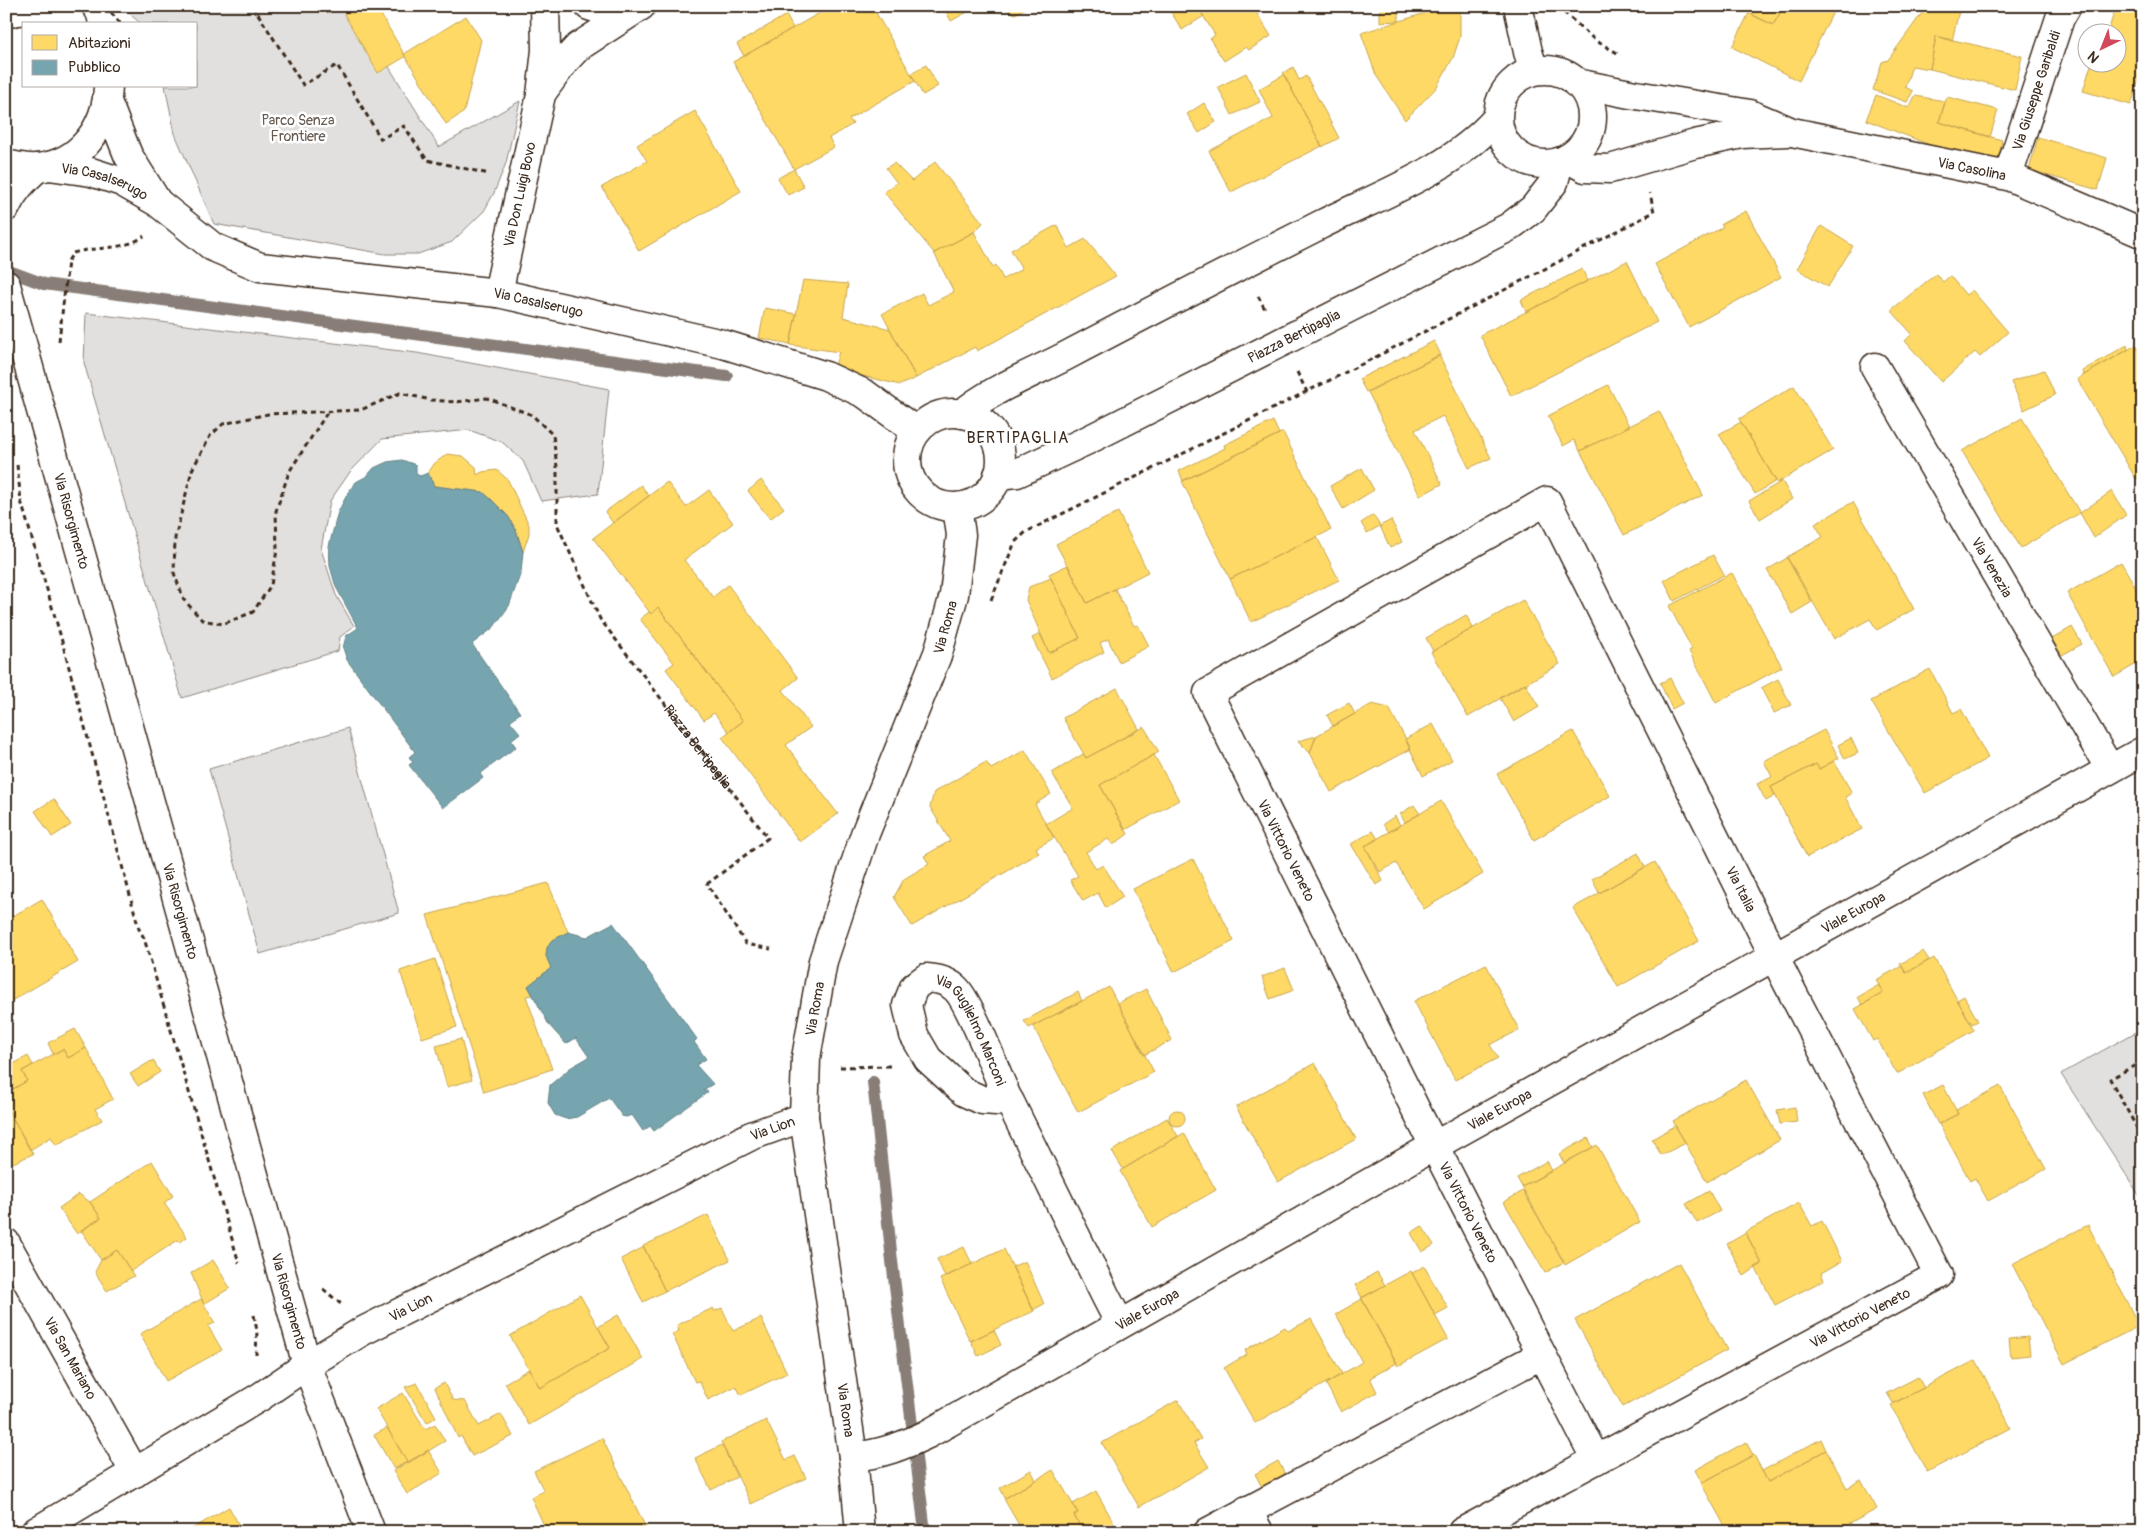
<svg xmlns="http://www.w3.org/2000/svg" width="2149" height="1538" viewBox="0 0 2149 1538" font-family="Pangolin,sans-serif">
	<rect width="100%" height="100%" fill="#fff"/>
	<filter id="ink" filterUnits="userSpaceOnUse"><feTurbulence type="fractalNoise" baseFrequency=".02" numOctaves="2"/><feDisplacementMap in="SourceGraphic" scale="10" xChannelSelector="R" yChannelSelector="G"/><feConvolveMatrix kernelMatrix="1 2 1 2 8 2 1 2 1" color-interpolation-filters="sRGB"/></filter>
	<g filter="url(#ink)">
		<path fill="#e2e0de" stroke="#8e857e" d="M121,6H351L439,147L520,101L506,163L494,193L484,211L452,242L418,254H385L214,224L175,134L165,86H196V24H141Z
			M86,313L417,353L609,389L598,494L541,501L523,461L502,442L469,430L382,439L350,472L330,501L321,549L336,595L354,626L340,637L338,651L182,698L84,363Z
			M348,728L399,913L260,954L209,769Z
			M2143,1028V1201L2061,1074Z"/>
		<path fill="#ffd966" stroke="#c4a450" d="M357,6H376L404,54L405,57L378,73L344,14Z
			M832,6H872L915,81L849,119L853,124L829,138L834,147L794,169L733,62Z
			M943,6H978L951,21Z
			M1002,6H1029L1015,14Z
			M1173,6H1197L1204,16L1182,30L1169,9Z
			M1197,6H1252L1271,36L1249,50L1246,47L1224,61L1210,39L1215,35Z
			M1399,6V21L1380,22V7Z
			M1448,6H1460V37L1453,58L1436,88L1405,120L1376,75L1361,33Z
			M1757,6H1776L1782,10L1773,25L1752,15Z
			M1784,6H1836L1799,81L1732,47L1749,13L1773,25Z
			M1927,6H1938L1959,11L1952,41L1936,36L1930,69L1912,66L1905,87L1913,91L1907,102L1873,90L1882,62L1888,60Z
			M2116,6H2143V67L2131,105L2083,91L2091,65L2098,66L2099,62H2116V32H2108Z
			M786,15L793,28L744,56L737,44Z
			M466,16L481,40L464,112L446,124L404,54Z
			M1936,36L2022,56L2015,90L1930,69Z
			M926,65L938,86L923,95L911,74Z
			M1293,67L1299,80L1306,76L1339,138L1322,147L1283,73Z
			M1246,73L1260,102L1232,115L1218,87Z
			M1284,75L1322,146L1231,192L1209,151L1273,118L1259,89Z
			M1876,95L1909,108L1915,96L1945,101L1939,122L2002,140L1998,161L1933,146L1866,120Z
			M1947,97L1998,110L1990,137L1939,122Z
			M1204,103L1216,122L1199,133L1187,114Z
			M695,111L741,191L639,251L602,187L647,161L637,145Z
			M2038,137L2107,158L2098,190L2029,170Z
			M935,162L983,223L974,232L934,253L884,192L897,183L886,168L894,163L912,181Z
			M794,169L804,187L788,195L778,178Z
			M1746,211L1781,277L1689,327L1655,264L1723,227L1721,224Z
			M1057,225L1069,248L1085,239L1116,276L977,351L975,347L916,378L882,314L922,293L928,305L954,292L934,253L974,232L993,267L996,265L1003,279L1022,269L1011,250Z
			M1821,226L1853,246L1828,287L1797,269Z
			M1627,261L1657,322L1511,396L1480,335Z
			M1582,269L1588,281L1526,312L1521,300Z
			M1936,274L1943,282L1950,276L1966,295L1972,290L2008,332L1980,357L1975,352L1941,382L1905,341L1912,334L1891,310Z
			M803,280L848,284L843,317L890,329L916,378L900,385L834,369L839,352L790,345Z
			M765,308L796,314L790,344L759,338Z
			M1434,341L1441,355L1366,392L1359,379Z
			M2127,345L2128,350L2084,375L2082,371Z
			M2136,345L2140,353L2143,352V475L2136,479L2077,379Z
			M1439,355L1491,458L1469,468L1443,416L1415,430L1442,484L1420,496L1368,392Z
			M2044,370L2055,395L2024,410L2011,382Z
			M1608,385L1629,426L1580,451L1574,440L1563,446L1548,416Z
			M1794,386L1833,450L1777,483L1739,419Z
			M1659,411L1703,495L1624,535L1580,451Z
			M2022,418L2080,513L2021,548L1962,451Z
			M1273,421L1279,434L1183,481L1179,471L1225,448L1224,445Z
			M1741,422L1776,481L1755,494L1719,434Z
			M1283,432L1331,530L1230,579L1182,481Z
			M447,454L463,456L476,467L477,475L482,472L497,470L508,480L529,525V534L523,552L516,530L508,516L483,492L434,486L428,473L434,464Z
			M1362,468L1374,490L1343,509L1330,486Z
			M761,480L784,508L770,519L748,491Z
			M1782,481L1792,499L1760,519L1749,501Z
			M667,482L686,507L709,490L733,523L684,560L713,597L728,585L798,678L783,690L811,727L786,745L838,814L800,842L722,737L743,721L658,607L651,614L593,538Z
			M641,485L649,496L613,523L605,512Z
			M2112,491L2126,515L2094,538L2080,513Z
			M1853,502L1914,609L1877,630L1870,619L1834,639L1787,557L1823,537L1815,524Z
			M1118,512L1148,572L1087,603L1056,544Z
			M1373,515L1380,526L1367,533L1361,523Z
			M1391,520L1402,542L1390,548L1380,526Z
			M1317,537L1339,580L1251,622L1230,579Z
			M1713,555L1724,575L1674,601L1664,580Z
			M1787,558L1812,602L1792,614L1767,570Z
			M2121,562L2143,600V668L2141,669L2138,663L2114,677L2067,593Z
			M1068,565L1087,603L1115,589L1134,626L1138,625L1149,646L1119,662L1108,639L1100,643L1104,652L1052,678L1032,638L1040,634L1049,653L1080,638L1049,574Z
			M1732,573L1782,667L1716,703L1689,651L1692,649L1669,606Z
			M1051,578L1080,638L1049,653L1026,600L1029,587Z
			M1523,600L1560,664L1468,717L1431,652Z
			M658,607L743,721L729,732L714,713L704,720L666,669L674,663L640,619L649,612L651,614Z
			M1466,615L1473,628L1433,651L1426,638Z
			M2072,627L2082,644L2062,655L2052,639Z
			M1930,669L1953,713L1961,709L1988,758L1925,793L1871,701Z
			M1670,678L1683,703L1672,709L1660,683Z
			M1778,679L1791,705L1774,713L1761,688Z
			M1525,683L1539,707L1514,722L1500,698Z
			M1117,688L1139,729L1086,758L1063,718Z
			M1349,703L1355,714L1333,726L1327,715Z
			M1372,704L1389,708L1411,749L1331,792L1310,753L1316,736Z
			M1433,724L1452,760L1423,776L1405,739Z
			M1144,727L1159,752L1100,785L1128,834L1113,845L1108,839L1086,852L1096,869L1103,865L1123,897L1106,908L1098,893L1083,901L1070,880L1078,876L1046,824L1073,808L1052,773L1083,754L1086,758Z
			M1824,730L1839,758L1819,769L1816,764L1771,787L1775,796L1766,801L1757,784L1772,777L1764,761Z
			M1573,731L1610,796L1534,840L1497,774Z
			M1316,736L1310,753L1298,741Z
			M1851,738L1858,753L1845,759L1838,745Z
			M1025,750L1051,794L1035,804L1054,838L1036,848L1039,853L912,926L894,897L904,879L929,864L924,856L950,841L930,807L934,792L986,762L991,769Z
			M1154,755L1179,800L1125,830L1100,785Z
			M1834,761L1852,793L1845,797L1862,829L1807,857L1771,787L1816,764L1819,769Z
			M54,799L71,825L52,837L35,811Z
			M1441,801L1483,874L1424,909L1396,863L1380,872L1365,846Z
			M1414,805L1420,814L1405,822L1400,814Z
			M1395,816L1400,825L1389,832L1383,824Z
			M1373,831L1378,839L1365,846L1383,881L1376,885L1351,844Z
			M1638,853L1645,867L1599,893L1592,879Z
			M1193,859L1234,941L1174,972L1133,889Z
			M1655,862L1699,941L1618,987L1573,908Z
			M548,883L568,932L551,941L547,948L546,956L551,968L528,986L533,995L526,996L552,1069L484,1092L427,915Z
			M42,899L78,962L6,1004V920Z
			M1923,951L1929,960L1906,973L1900,964Z
			M1934,958L1974,1030L1897,1074L1877,1039L1873,1041L1855,1009L1883,993L1876,980L1902,966L1906,973Z
			M435,959L457,1027L422,1038L400,971Z
			M1486,964L1519,1030L1490,1045L1498,1058L1455,1080L1414,1001Z
			M1285,968L1294,990L1270,999L1262,977Z
			M1879,985L1883,993L1862,1005L1858,997Z
			M1109,987L1154,1072L1078,1112L1033,1026Z
			M1146,989L1172,1040L1144,1055L1118,1003Z
			M1078,992L1082,1001L1029,1028L1024,1021Z
			M1964,996L1978,1021L1972,1024L1957,1000Z
			M75,1029L86,1048L68,1058L63,1049L53,1054L48,1043Z
			M461,1039L472,1080L447,1087L436,1046Z
			M86,1048L113,1099L95,1109L102,1120L56,1145L51,1137L30,1150L6,1106V1093L27,1081L22,1071L63,1049L68,1058Z
			M28,1056L33,1065L22,1071L27,1081L6,1093V1068Z
			M153,1060L160,1072L138,1086L130,1074Z
			M1315,1063L1356,1139L1278,1182L1236,1107Z
			M1746,1080L1780,1140L1707,1182L1673,1121Z
			M1943,1085L1958,1114L1938,1124L1923,1095Z
			M2000,1086L2046,1169L1988,1201L1975,1178L1970,1181L1939,1124L1958,1114L1956,1110Z
			M6,1106L33,1154L13,1163L6,1151Z
			M1795,1107L1797,1122L1780,1124L1777,1110Z
			M1169 1118a8 8 0 1 1 16 0a8 8 0 1 1-16 0Z
			M1167,1118L1178,1136L1123,1169L1112,1151Z
			M1675,1126L1686,1143L1661,1155L1652,1139Z
			M1184,1133L1216,1190L1152,1227L1120,1171Z
			M1588,1138L1593,1147L1564,1163L1559,1154Z
			M1597,1145L1640,1222L1565,1265L1522,1187Z
			M152,1161L173,1196L164,1203L187,1237L180,1242L178,1240L131,1271L117,1250L101,1260L81,1230L101,1218L90,1202Z
			M1547,1161L1552,1171L1522,1187L1517,1178Z
			M1523,1191L1564,1262L1545,1273L1504,1202Z
			M1709,1191L1720,1211L1697,1223L1686,1204Z
			M79,1194L90,1202L101,1218L77,1234L59,1208Z
			M1799,1203L1812,1226L1822,1221L1842,1261L1821,1273L1824,1280L1775,1305L1755,1267L1762,1264L1745,1232Z
			M708,1215L730,1260L665,1291L643,1246Z
			M2088,1225L2139,1326L2064,1364L2012,1264Z
			M1422,1226L1434,1245L1422,1252L1411,1233Z
			M1746,1233L1762,1264L1744,1276L1727,1244Z
			M644,1247L665,1291L643,1302L621,1259Z
			M964,1247L972,1264L945,1277L937,1259Z
			M1004,1249L1034,1311L970,1341L940,1279Z
			M117,1250L134,1276L107,1291L95,1272L101,1260Z
			M213,1260L230,1288L204,1304L191,1273Z
			M1025,1261L1044,1304L1033,1310L1012,1267Z
			M1679,1263L1727,1350L1623,1407L1575,1320Z
			M1424,1266L1448,1308L1435,1315L1412,1273Z
			M1411,1271L1448,1339L1398,1366L1361,1298Z
			M1377,1272L1385,1285L1362,1298L1355,1285Z
			M580,1295L610,1348L540,1388L510,1336Z
			M201,1299L215,1323L208,1326L222,1350L166,1381L140,1334Z
			M1362,1299L1397,1363L1370,1378L1377,1392L1341,1412L1326,1384L1362,1362L1336,1314Z
			M713,1308L715,1311L722,1308L733,1331L761,1318L787,1373L741,1395L736,1386L708,1400L699,1381L695,1382L672,1334L679,1331L677,1325Z
			M618,1315L643,1359L529,1425L505,1383L529,1369L540,1388L610,1348L598,1327Z
			M1311,1319L1342,1374L1255,1423L1224,1368L1247,1354L1245,1350L1285,1327L1288,1331Z
			M994,1330L1001,1345L978,1356L971,1341Z
			M2028,1337L2030,1355L2011,1357L2009,1339Z
			M1976,1360L2011,1428L1927,1472L1891,1405Z
			M1918,1377L1924,1388L1893,1403L1887,1393Z
			M417,1383L436,1417L427,1423L405,1387Z
			M444,1383L453,1400L465,1401L479,1426L501,1414L513,1436L472,1456L461,1436L458,1438L435,1388Z
			M403,1393L425,1429L435,1424L445,1441L408,1463L376,1409Z
			M1178,1400L1201,1439L1194,1443L1209,1467L1139,1507L1102,1443Z
			M766,1420L786,1460L795,1456L806,1478L751,1504L721,1442Z
			M387,1428L407,1462L394,1469L374,1435Z
			M602,1438L646,1528L640,1532H547L531,1497L544,1491L534,1471Z
			M1821,1439L1826,1450L1768,1482L1762,1471Z
			M1746,1442L1753,1455L1702,1483L1695,1470Z
			M722,1445L737,1477L711,1490L695,1458Z
			M428,1450L442,1473L407,1494L393,1471Z
			M1826,1450L1847,1488L1861,1480L1877,1509L1835,1532H1728L1701,1483L1754,1455L1768,1482Z
			M1278,1461L1285,1474L1262,1487L1255,1474Z
			M1031,1470L1036,1480L1005,1498L1000,1488Z
			M1053,1470L1078,1513L1074,1515L1083,1532H1023L1004,1499Z
			M1096,1491L1119,1532H1083L1074,1515L1078,1513L1073,1504Z
			M229,1507L243,1532H187Z"/>
		<path fill="#76a5af" stroke="#648084" d="M402,460L416,465V474L420,476L428,473L434,486L483,492L492,500L508,516L516,530L523,552L521,572L509,606L493,628L472,644L520,713L510,721L520,733L511,740L516,747L480,774L483,778L443,808L409,765L413,762L409,757L415,752L347,660L343,648L346,636L358,628L336,587L330,566L329,546L338,512L349,491L356,482L367,476L374,468L387,462Z
			M613,923L697,1039L694,1042L706,1059L696,1065L713,1084L703,1090L708,1092L654,1131L650,1126L643,1131L632,1115L626,1117L622,1116L609,1098L577,1117L566,1119L555,1115L548,1103L550,1085L570,1068L589,1057L576,1038L566,1044L549,1025L528,986L551,968L546,956L547,948L551,941L568,932L587,937Z"/>
		<g fill="none" stroke-linecap="round" stroke-linejoin="round">
			<path stroke="#887e77" stroke-width="12" d="M6,270L44,284L727,376
				M873,1082L892,1261L925,1532"/>
			<defs>
				<g id="minor">
					<path d="M589,6L598,9L632,10"/>
					<path d="M1518,6L1528,52L1534,70"/>
					<circle cx="1545" cy="117" r="47"/>
					<path id="s2" d="M1576,83L1630,94L1750,114L1792,132L2008,176L2143,234"/>
					<path d="M541,94L565,61L578,47L641,6"/>
					<path d="M108,104L128,155L156,200"/>
					<path d="M1568,159L1585,168L1610,169L1695,144L1742,134L1787,132"/>
					<path id="s3" d="M49,166L91,172L122,182L157,202L213,247L260,267L498,293L723,344L826,376L865,394L916,431"/>
					<path id="s4" d="M2008,176L2060,18L2067,6"/>
					<path id="s5" d="M498,293L541,95L546,50L545,6"/>
					<path id="s6" d="M1875,367L2110,769"/>
					<circle cx="954" cy="460" r="47"/>
					<path d="M962,414C988,391 1033,373 1064,357C1149,312 1235,268 1320,225C1380,195 1452,170 1497,118"/>
					<path id="s7" d="M998,475L1017,473L1090,439L1509,227L1533,209L1554,182L1559,162"/>
					<path id="s8" d="M1010,1102L982,1100L964,1092L928,1059L914,1035L907,1005L914,987L926,978C937,979 946,980 955,988C970,1001 997,1075 1007,1097L1010,1102L1106,1297L1120,1324"/>
					<path id="s9" d="M6,1243L135,1473"/>
					<path id="s10" d="M853,1457C881,1454 903,1446 928,1434L1434,1146L2143,751"/>
					<path d="M1247,1510L1259,1532"/>
					<path id="s11" d="M35,1532L260,1397L307,1365L361,1332L751,1136L804,1117"/>
					<path id="s12" d="M860,1532L853,1457L804,1117L806,1058L823,961L865,834L938,653L954,595L961,535L957,507"/>
					<path d="M1208,1532L1541,1355"/>
					<path id="s13" d="M1462,1532L1939,1275L1787,982L1547,501L1208,693L1420,1118L1596,1460"/>
				</g>
				<g id="major">
					<path d="M6,14C29,5 53,13 73,24"/>
					<path d="M6,164C16,166 27,169 37,168C80,164 107,127 108,86"/>
					<path d="M6,207C13,191 24,180 37,168"/>
					<path id="s14" d="M6,285L307,1365L371,1532"/>
				</g>
			</defs>
			<use href="#minor" stroke="#3b2a1e" stroke-width="31"/>
			<use href="#major" stroke="#3b2a1e" stroke-width="31"/>
			<g stroke="#3b2a1e" stroke-width="3" stroke-dasharray="5 4" stroke-linecap="butt">
				<path d="M105,6L121,24"/>
				<path d="M253,6L303,85L337,65L381,139L404,126L427,160L489,174"/>
				<path d="M1557,6L1596,41L1621,55"/>
				<path d="M1258,296L1266,311"/>
				<path d="M59,341L68,261L73,253C96,246 124,251 144,236"/>
				<path d="M1297,372L1307,392"/>
				<path id="s1" d="M327,413L289,472L276,511L277,550L271,585L253,612L223,624L202,620L184,600L174,573L175,538L192,470L210,436L223,424L268,414L361,410L400,393L431,400L456,402L487,398L532,415L553,435L557,467V524L600,619L768,838L707,884L746,944L771,949"/>
				<path d="M17,465L21,501L60,634L139,929L144,938L239,1263"/>
				<path d="M991,600L1015,542L1026,532L1370,360L1654,212L1650,193"/>
				<path d="M2143,1061L2110,1079L2143,1139"/>
				<path d="M840,1067L891,1066"/>
				<path d="M323,1289L341,1304"/>
				<path d="M254,1315L257,1331L256,1355"/>
			</g>
			<use href="#minor" stroke="#fff" stroke-width="28"/>
			<use href="#major" stroke="#fff" stroke-width="28"/>
		</g>
	</g>
	<g text-anchor="middle" stroke-width="5" stroke-linejoin="round" paint-order="stroke">
		<g font-size="14" fill="#3b2a1e" stroke="#fff">
			<text dy="5" stroke="none"><textPath href="#s4" startOffset="90">Via Giuseppe Garibaldi</textPath></text>
			<text dy="5" stroke="none"><textPath href="#s2" startOffset="406">Via Casolina</textPath></text>
			<text dy="5" stroke="none"><textPath href="#s3" startOffset="58">Via Casalserugo</textPath></text>
			<text dy="5" stroke="none"><textPath href="#s5" startOffset="101">Via Don Luigi Bovo</textPath></text>
			<text dy="5" stroke="none"><textPath href="#s3" startOffset="519">Via Casalserugo</textPath></text>
			<text dy="5" stroke="none"><textPath href="#s7" startOffset="328">Piazza Bertipaglia</textPath></text>
			<text dy="5" stroke="none"><textPath href="#s14" startOffset="245">Via Risorgimento</textPath></text>
			<text dy="5" stroke="none"><textPath href="#s6" startOffset="232">Via Venezia</textPath></text>
			<text dy="5" stroke="none"><textPath href="#s12" startOffset="932">Via Roma</textPath></text>
			<text dy="5" stroke="none"><textPath href="#s1" startOffset="1190">Piazza Bertipaglia</textPath></text>
			<text dy="5" stroke="none"><textPath href="#s13" startOffset="1975">Via Vittorio Veneto</textPath></text>
			<text transform="translate(1741 889) rotate(63)" y="5">Via Italia</text>
			<text dy="5" stroke="none"><textPath href="#s14" startOffset="650">Via Risorgimento</textPath></text>
			<text dy="5" stroke="none"><textPath href="#s10" startOffset="1141">Viale Europa</textPath></text>
			<text dy="5" stroke="none"><textPath href="#s12" startOffset="528">Via Roma</textPath></text>
			<text dy="5" stroke="none"><textPath href="#s8" startOffset="264">Via Guglielmo Marconi</textPath></text>
			<text dy="5" stroke="none"><textPath href="#s10" startOffset="736">Viale Europa</textPath></text>
			<text dy="5" stroke="none"><textPath href="#s11" startOffset="842">Via Lion</textPath></text>
			<text dy="5" stroke="none"><textPath href="#s13" startOffset="2380">Via Vittorio Veneto</textPath></text>
			<text dy="5" stroke="none"><textPath href="#s14" startOffset="1055">Via Risorgimento</textPath></text>
			<text dy="5" stroke="none"><textPath href="#s11" startOffset="438">Via Lion</textPath></text>
			<text dy="5" stroke="none"><textPath href="#s10" startOffset="331">Viale Europa</textPath></text>
			<text dy="5" stroke="none"><textPath href="#s13" startOffset="452">Via Vittorio Veneto</textPath></text>
			<text dy="5" stroke="none"><textPath href="#s9" startOffset="132">Via San Mariano</textPath></text>
			<text transform="translate(846 1410) rotate(82)" y="5">Via Roma</text>
		</g>
		<g font-size="14" fill="#65584e" stroke="#fff">
			<text x="298" y="125">Parco Senza<tspan x="298" dy="16">Frontiere</tspan></text>
		</g>
		<g font-size="16" letter-spacing="1" fill="#3b2a1e" stroke="#fff">
			<text x="1018" y="443">BERTIPAGLIA</text>
		</g>
	</g>
	<rect width="2149" height="1538" fill="none" stroke="#fff" stroke-width="25"/>
	<rect x="12" y="12" width="2124" height="1513" fill="none" stroke="#3b2a1e" stroke-width="2" filter="url(#ink)"/>
	<rect x="22" y="22" width="175" height="65" fill="#ffffff" stroke="#b1aaa5"/>
	<rect x="32" y="35" width="25" height="15" fill="#ffd966" stroke="#b1aaa5"/>
	<text x="68" y="48" font-size="15" fill="#3b2a1e">Abitazioni</text>
	<rect x="32" y="60" width="25" height="15" fill="#76a5af" stroke="#b1aaa5"/>
	<text x="68" y="72" font-size="15" fill="#3b2a1e">Pubblico</text>
	<g transform="translate(2102 48) rotate(223)"><circle r="24" fill="#ffffff" stroke="#b1aaa5"/>
	<path d="M0-4L9 19L0 12L-9 19Z" fill="#d1495b"/>
	<text y="-8" font-size="14" font-weight="bold" text-anchor="middle" fill="#3b2a1e">N</text>
	</g>
</svg>
